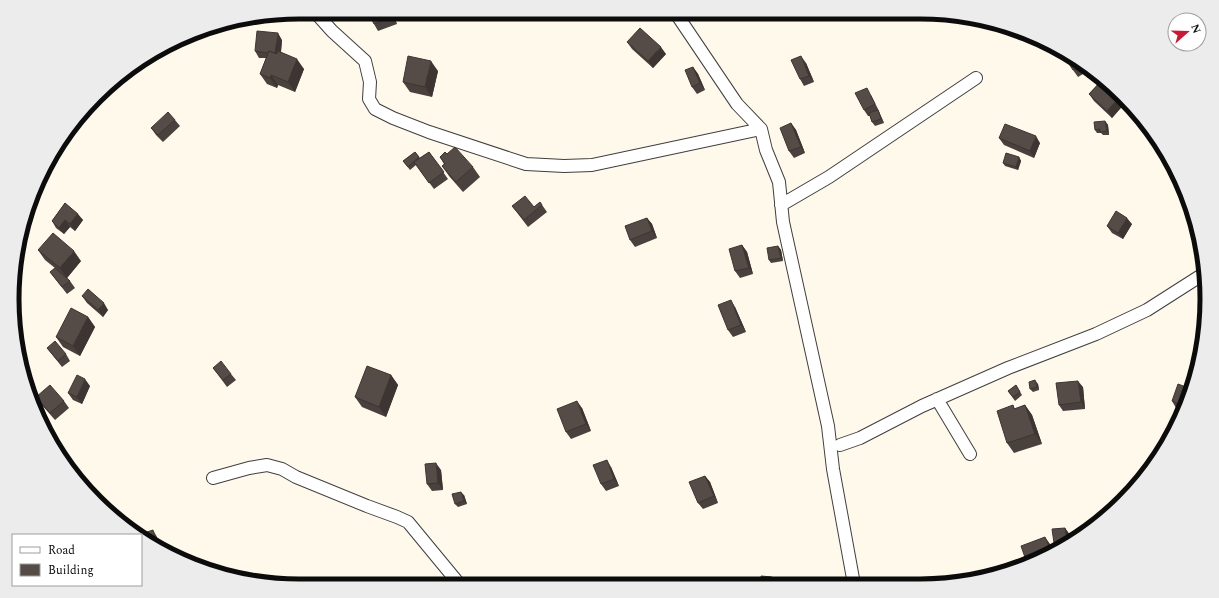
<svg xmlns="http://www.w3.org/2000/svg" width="1219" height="598" viewBox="0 0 1219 598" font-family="Spectral,serif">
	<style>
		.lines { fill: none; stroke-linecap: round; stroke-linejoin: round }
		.street-casing { stroke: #3f3f3f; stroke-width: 14 }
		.street { stroke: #fff; stroke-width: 12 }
		.wall { fill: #49413e }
		.shaded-wall { fill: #3c3532 }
		.building { fill: #554c48; stroke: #3c3532 }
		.rim { fill: none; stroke: #0c0c0c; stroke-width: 5 }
	</style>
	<rect width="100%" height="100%" fill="#fff9eb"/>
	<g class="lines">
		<defs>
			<path id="street" d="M 315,12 L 332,31 L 365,61 L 370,82 L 369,99 L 375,109 L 393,118 L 429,132 L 526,164 L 564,166 L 592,165 L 761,129
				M 675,12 L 737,104 L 761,129 L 766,150 L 779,182 L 783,222 L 828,426 L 833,469 L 854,584
				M 781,205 L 829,177 L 976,78
				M 937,399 L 970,454
				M 840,445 L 860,438 L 922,406 L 1008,368 L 1096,334 L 1147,310 L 1205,273
				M 213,478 L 249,468 L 267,465 L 282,469 L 296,477 L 367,506 L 397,517 L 408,522 L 460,585"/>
		</defs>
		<use href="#street" class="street-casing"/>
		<use href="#street" class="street"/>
	</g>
	<path class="wall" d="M 392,12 L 397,24 L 378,31 L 374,24 Z
		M 282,40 L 281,53 L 304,69 L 295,92 L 278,85 L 277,88 L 267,84 L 260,74 L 266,58 L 259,58 L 255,51 Z
		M 627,42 L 666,54 L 653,68 L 632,49 Z
		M 1071,56 L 1084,65 L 1088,71 L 1078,77 L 1073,70 Z
		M 806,63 L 814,82 L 804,86 L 800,79 Z
		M 693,67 L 698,74 L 705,90 L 697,94 L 692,87 Z
		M 438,71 L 432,97 L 410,92 L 403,82 Z
		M 1103,79 L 1126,102 L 1112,118 L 1094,101 L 1089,94 Z
		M 871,95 L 879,111 L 880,114 L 884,123 L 875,126 L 872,122 L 870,116 L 868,116 L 864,110 Z
		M 175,120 L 180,126 L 163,142 L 156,135 L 151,128 Z
		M 1105,121 L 1108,125 L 1109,135 L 1103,135 L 1101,133 L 1097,133 L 1095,130 Z
		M 791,123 L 796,130 L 805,153 L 794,158 L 789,151 Z
		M 999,138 L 1040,143 L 1034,158 L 1004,145 Z
		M 415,152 L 420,158 L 429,152 L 448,179 L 434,189 L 416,165 L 410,170 L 403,161 Z
		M 447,154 L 473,167 L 480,177 L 463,192 L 449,176 L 442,166 L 444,164 L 440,157 Z
		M 1019,157 L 1021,161 L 1018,170 L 1005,166 L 1003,163 Z
		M 540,202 L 547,212 L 528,227 L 512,206 L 534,207 Z
		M 65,203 L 83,220 L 75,231 L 70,227 L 64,234 L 56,228 L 52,221 Z
		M 647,218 L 652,224 L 657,238 L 635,247 L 630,240 Z
		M 1132,224 L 1123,239 L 1112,233 L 1107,226 Z
		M 742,245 L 747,252 L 753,274 L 740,278 L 735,271 Z
		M 778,246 L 781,250 L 783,261 L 771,263 L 769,260 Z
		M 38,250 L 81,261 L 67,278 L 70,281 L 75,288 L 67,294 L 50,272 L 55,268 L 45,260 Z
		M 82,296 L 108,310 L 103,317 L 87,303 Z
		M 735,307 L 746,332 L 733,337 L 728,330 Z
		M 88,317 L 95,327 L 80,356 L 63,347 L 56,337 Z
		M 47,348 L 66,354 L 70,361 L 62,367 Z
		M 213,368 L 231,374 L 236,380 L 227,387 Z
		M 391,375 L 398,385 L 386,417 L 362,407 L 355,397 Z
		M 1038,384 L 1039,390 L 1033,392 L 1030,389 Z
		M 1016,385 L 1022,395 L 1015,401 L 1008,391 Z
		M 90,386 L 82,404 L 73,400 L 68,393 Z
		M 1083,387 L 1085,409 L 1063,411 L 1059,405 Z
		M 1186,387 L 1190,393 L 1183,410 L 1176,408 L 1172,401 Z
		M 36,397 L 64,401 L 69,408 L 55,420 L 41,404 Z
		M 1013,405 L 1015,409 L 1025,405 L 1032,415 L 1042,444 L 1014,453 L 1007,443 Z
		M 582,408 L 591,431 L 571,439 L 566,432 Z
		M 611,467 L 619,486 L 606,491 L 601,484 Z
		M 441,470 L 443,490 L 432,491 L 427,484 Z
		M 705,476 L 710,482 L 718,503 L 703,509 L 698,503 Z
		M 464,495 L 467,504 L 458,507 L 455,504 Z
		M 1065,528 L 1070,535 L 1071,542 L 1058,548 L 1054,543 Z"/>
	<path class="shaded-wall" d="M 390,12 L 392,12 L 397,24 L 392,17 Z
		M 278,33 L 282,40 L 280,60 L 275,53 Z
		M 661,47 L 666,54 L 653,68 L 648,61 Z
		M 801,56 L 806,63 L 814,82 L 809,76 Z
		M 297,59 L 304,69 L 295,92 L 288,82 Z
		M 431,61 L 438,71 L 432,97 L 425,87 Z
		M 693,67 L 698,74 L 705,90 L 700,83 Z
		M 271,75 L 278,85 L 277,88 L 270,78 Z
		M 1121,96 L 1126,102 L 1112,118 L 1107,111 Z
		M 878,110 L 880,114 L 884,123 L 881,119 Z
		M 1105,121 L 1108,125 L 1109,135 L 1107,131 Z
		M 791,123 L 796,130 L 805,153 L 801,147 Z
		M 1036,136 L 1040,143 L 1034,158 L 1030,151 Z
		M 1019,157 L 1021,161 L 1018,170 L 1016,167 Z
		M 78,214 L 83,220 L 75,231 L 70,224 Z
		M 647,218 L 652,224 L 657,238 L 652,231 Z
		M 1127,218 L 1132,224 L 1123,239 L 1118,233 Z
		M 65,220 L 70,227 L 64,234 L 59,228 Z
		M 742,245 L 747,252 L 753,274 L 749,268 Z
		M 778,246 L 781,250 L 783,261 L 781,258 Z
		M 74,251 L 81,261 L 67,278 L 60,268 Z
		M 731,300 L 735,307 L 746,332 L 741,325 Z
		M 104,303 L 108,310 L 103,317 L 98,310 Z
		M 88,317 L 95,327 L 80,356 L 73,346 Z
		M 391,375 L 398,385 L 386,417 L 379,407 Z
		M 85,379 L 90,386 L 82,404 L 77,397 Z
		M 1035,380 L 1038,384 L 1039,390 L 1037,387 Z
		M 1078,381 L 1083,387 L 1085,409 L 1081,402 Z
		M 1186,387 L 1190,393 L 1183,410 L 1179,404 Z
		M 577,401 L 582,408 L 591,431 L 586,424 Z
		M 1025,405 L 1032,415 L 1042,444 L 1035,434 Z
		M 607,460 L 611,467 L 619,486 L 614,479 Z
		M 436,463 L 441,470 L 443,490 L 438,483 Z
		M 705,476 L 710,482 L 718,503 L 714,496 Z
		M 461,492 L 464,495 L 467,504 L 464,501 Z
		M 1065,528 L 1070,535 L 1071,542 L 1068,543 L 1067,542 Z
		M 153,530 L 157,537 L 161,548 L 157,546 Z
		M 1045,537 L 1050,544 L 1053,551 L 1051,552 Z
		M 772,577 L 777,583 L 777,584 L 772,584 Z"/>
	<path class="building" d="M 368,12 L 390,12 L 392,17 L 374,24 Z
		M 640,28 L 661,47 L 648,61 L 627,42 Z
		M 257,31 L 278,33 L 275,53 L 269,51 L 268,53 L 255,51 Z
		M 269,51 L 277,54 L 278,51 L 297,59 L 288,82 L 271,75 L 270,78 L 260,74 Z
		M 408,56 L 431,61 L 425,87 L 403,82 Z
		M 801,56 L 809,76 L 800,79 L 791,60 Z
		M 1071,56 L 1083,64 L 1073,70 L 1066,59 Z
		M 693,67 L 700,83 L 692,87 L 685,70 Z
		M 1103,79 L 1121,96 L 1107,111 L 1089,94 Z
		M 867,88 L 875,104 L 864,110 L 855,93 Z
		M 878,110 L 881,119 L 872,122 L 869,113 Z
		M 168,112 L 175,120 L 158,135 L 151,128 Z
		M 1105,121 L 1107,131 L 1100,132 L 1100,129 L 1095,130 L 1094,122 Z
		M 791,123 L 801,147 L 789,151 L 780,128 Z
		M 1005,124 L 1036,136 L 1030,151 L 999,138 Z
		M 455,147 L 473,167 L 456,182 L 442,166 L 445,164 L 440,157 L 445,152 L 447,154 Z
		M 415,152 L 419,157 L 408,167 L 403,161 Z
		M 429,152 L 444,172 L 429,183 L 414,162 Z
		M 1006,153 L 1019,157 L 1016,167 L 1003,163 Z
		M 525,196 L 534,207 L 540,202 L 542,205 L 524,220 L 512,206 Z
		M 65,203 L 78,214 L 70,224 L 65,220 L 59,228 L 52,221 Z
		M 1116,211 L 1127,218 L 1118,233 L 1107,226 Z
		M 647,218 L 652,231 L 630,240 L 625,226 Z
		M 53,233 L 74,251 L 60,268 L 38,250 Z
		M 742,245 L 749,268 L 735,271 L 729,249 Z
		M 778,246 L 781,258 L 769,260 L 767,248 Z
		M 55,268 L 70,281 L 62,287 L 50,272 Z
		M 88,289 L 104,303 L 98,310 L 82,296 Z
		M 731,300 L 741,325 L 728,330 L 718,305 Z
		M 71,308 L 88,317 L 73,346 L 56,337 Z
		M 55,341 L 66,354 L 58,361 L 47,348 Z
		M 221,361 L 231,374 L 223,380 L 213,368 Z
		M 367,366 L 391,375 L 379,407 L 355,397 Z
		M 77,375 L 85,379 L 77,397 L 68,393 Z
		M 1035,380 L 1037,387 L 1030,389 L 1029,382 Z
		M 1078,381 L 1081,402 L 1059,405 L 1056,383 Z
		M 1178,384 L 1186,387 L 1179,404 L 1172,401 Z
		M 50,385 L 64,401 L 50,413 L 36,397 Z
		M 1016,385 L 1020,392 L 1013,397 L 1008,391 Z
		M 577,401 L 586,424 L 566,432 L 557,409 Z
		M 1013,405 L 1014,409 L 1025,405 L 1035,434 L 1007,443 L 997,411 Z
		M 607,460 L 614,479 L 601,484 L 593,465 Z
		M 436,463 L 438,483 L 427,484 L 425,464 Z
		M 705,476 L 714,496 L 698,503 L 689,482 Z
		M 461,492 L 464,501 L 455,504 L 452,494 Z
		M 1065,528 L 1067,542 L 1054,543 L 1052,529 Z
		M 153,530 L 157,546 L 141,534 Z
		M 1045,537 L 1051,552 L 1027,563 L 1021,546 Z
		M 761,576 L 772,577 L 772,584 L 761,584 Z"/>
	<path d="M0 0H1219V598H0ZM299 19H920A280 280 0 0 1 1200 299V299A280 280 0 0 1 920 579H299A280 280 0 0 1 19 299V299A280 280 0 0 1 299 19Z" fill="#ececec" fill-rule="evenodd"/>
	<path class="rim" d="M299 19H920A280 280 0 0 1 1200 299V299A280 280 0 0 1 920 579H299A280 280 0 0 1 19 299V299A280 280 0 0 1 299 19Z"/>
	<rect x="12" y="534" width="130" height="52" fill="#ffffff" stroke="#9e9e9e"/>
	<rect x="20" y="547" width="20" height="6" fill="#ffffff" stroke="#9e9e9e"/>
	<text x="48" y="554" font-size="12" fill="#0c0c0c">Road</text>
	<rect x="20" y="564" width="20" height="12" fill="#554c48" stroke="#9e9e9e"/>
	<text x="48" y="574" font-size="12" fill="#0c0c0c">Building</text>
	<g transform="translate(1187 32) rotate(70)"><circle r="19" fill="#ffffff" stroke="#9e9e9e"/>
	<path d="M0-3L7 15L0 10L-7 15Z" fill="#c51b34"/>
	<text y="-6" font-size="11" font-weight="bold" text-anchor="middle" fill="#0c0c0c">N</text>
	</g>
</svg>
